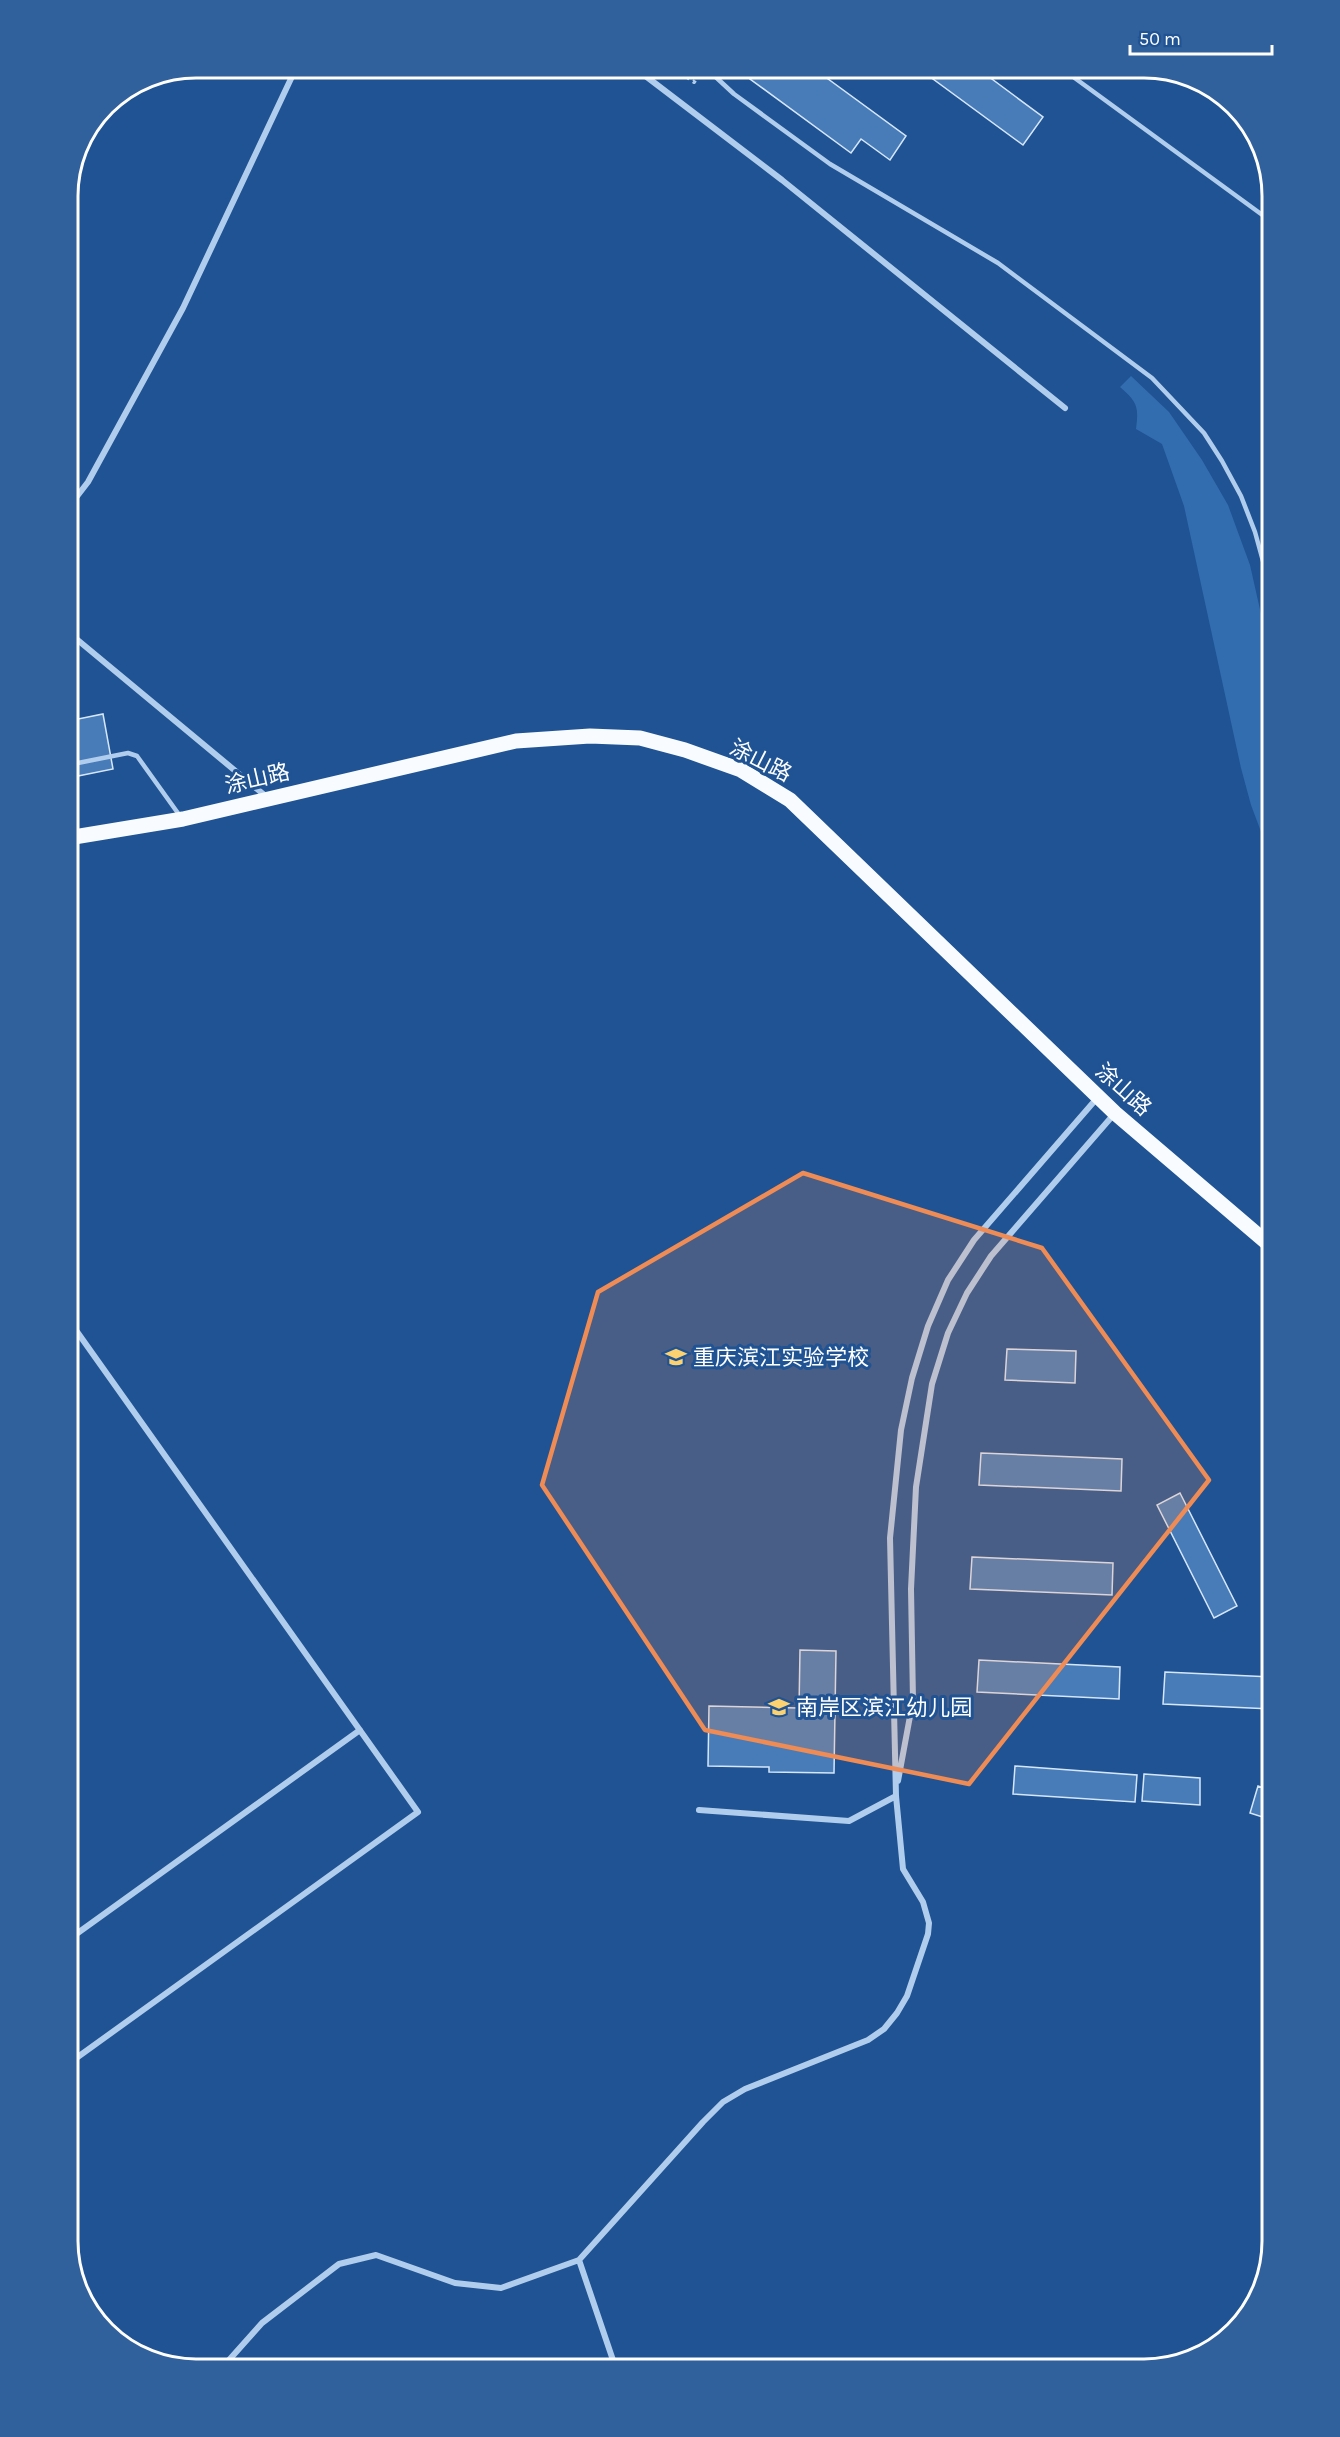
<svg xmlns="http://www.w3.org/2000/svg" width="1340" height="2437" viewBox="0 0 1340 2437" font-family="Karla,'Noto Sans SC',sans-serif">
	<style>
		.green { fill: #326db0 }
		.building { fill: #477cb9; stroke: #d7e7fa; stroke-width: 1.5 }
		.lines { fill: none; stroke-linecap: round; stroke-linejoin: round }
		.path { stroke: #b1cdee; stroke-width: 4; stroke-dasharray: 3 4.5; stroke-linecap: butt }
		.lane { stroke: #b1cdee; stroke-width: 4.5 }
		.street { stroke: #b1cdee; stroke-width: 6 }
		.primary { stroke: #f8fbff; stroke-width: 15 }
		.marked { fill: #ef8b55; fill-opacity: 0.2; stroke: #ef8b55; stroke-width: 4.5; stroke-linejoin: round }
		.labels { text-anchor: middle; stroke-width: 6; stroke-linejoin: round; paint-order: stroke }
		.street-label { font-size: 22px; fill: #fff; stroke: #1f5393 }
		.poi-label { font-size: 22px; fill: #fff; stroke: #1f5393; text-anchor: start }
		.rim { fill: none; stroke: #fff; stroke-width: 3 }
	</style>
	<rect width="100%" height="100%" fill="#1f5393"/>
	<path class="green" d="M 1131,376 L 1169,412 L 1202,460 L 1228,505 L 1250,565 L 1272,663 L 1272,861 L 1251,805 L 1241,768 L 1184,506 L 1162,444 L 1136,429 C 1139,406 1137,402 1120,387 Z"/>
	<path class="building" d="M 758,68 L 813,68 L 906,136 L 890,160 L 861,139 L 851,153 L 750,79 Z
		M 918,68 L 977,68 L 1043,117 L 1023,145 Z
		M 103,714 L 113,769 L 68,778 L 68,721 Z
		M 1007,1349 L 1076,1351 L 1075,1383 L 1005,1380 Z
		M 981,1453 L 1122,1459 L 1121,1491 L 979,1485 Z
		M 1180,1493 L 1237,1606 L 1214,1618 L 1157,1505 Z
		M 972,1557 L 1113,1563 L 1112,1595 L 970,1589 Z
		M 800,1650 L 836,1651 L 834,1773 L 769,1772 L 769,1767 L 708,1766 L 709,1706 L 799,1708 Z
		M 979,1660 L 1120,1667 L 1119,1699 L 977,1692 Z
		M 1165,1672 L 1272,1677 L 1272,1709 L 1163,1704 Z
		M 1015,1766 L 1137,1775 L 1135,1802 L 1013,1794 Z
		M 1144,1774 L 1200,1778 L 1200,1805 L 1142,1801 Z
		M 1258,1786 L 1272,1791 L 1272,1820 L 1250,1813 Z"/>
	<g class="lines">
		<path class="path" d="M 675,68 L 694,82 L 699,75"/>
		<path class="lane" d="M 706,68 L 734,94 L 830,164 L 998,263 L 1152,378 L 1204,433 L 1222,461 L 1241,496 L 1255,532 L 1272,594
			M 1061,68 L 1272,222
			M 68,765 L 128,753 L 137,756 L 180,816"/>
		<path class="street" d="M 635,68 L 782,180 L 1065,408
			M 68,508 L 88,482 L 183,308 L 296,68
			M 68,632 L 268,798
			M 898,1781 L 913,1700 L 911,1589 L 916,1487 L 932,1384 L 948,1333 L 967,1293 L 991,1256 L 1115,1113
			M 699,1810 L 849,1821 L 896,1796
			M 68,1940 L 360,1730
			M 68,2064 L 418,1812 L 68,1319
			M 579,2260 L 616,2369
			M 221,2369 L 262,2323 L 339,2264 L 376,2255 L 455,2283 L 501,2288 L 579,2260 L 703,2122 L 723,2102 L 745,2089 L 868,2040 L 884,2029 L 897,2013 L 907,1996 L 928,1934 L 929,1923 L 923,1902 L 903,1869 L 896,1796 L 890,1538 L 901,1430 L 912,1378 L 928,1326 L 948,1280 L 974,1240 L 1098,1097"/>
		<path class="primary" d="M 68,838 L 183,819 L 516,741 L 590,736 L 640,738 L 685,750 L 741,770 L 790,800 L 1115,1113 L 1272,1247"/>
	</g>
	<path class="marked" d="M 803,1173 L 1042,1248 L 1209,1480 L 969,1784 L 705,1730 L 542,1485 L 598,1292 Z"/>
	<defs>
		<symbol id="school-bare" viewBox="-9 -9 18 18"><path d="M0-5L7-2L0 1L-7-2ZM-4 1L0 2.5L4 1V4Q0 6-4 4Z" fill="#fcd271" stroke="#1f5393" stroke-width="2.5" paint-order="stroke"/></symbol>
	</defs>
	<g fill-rule="evenodd">
		<use href="#school-bare" x="661" y="1342" width="30" height="30"/>
		<use href="#school-bare" x="764" y="1692" width="30" height="30"/>
	</g>
	<g class="labels">
		<g class="street-label">
			<text transform="translate(761 760) rotate(27)" y="8">涂山路</text>
			<text transform="translate(257 778) rotate(-13)" y="8">涂山路</text>
			<text transform="translate(1124 1089) rotate(42)" y="8">涂山路</text>
		</g>
		<g class="poi-label">
			<text x="693" y="1365">重庆滨江实验学校</text>
			<text x="796" y="1715">南岸区滨江幼儿园</text>
		</g>
	</g>
	<path d="M0 0H1340V2437H0ZM196 78H1144A118 118 0 0 1 1262 196V2241A118 118 0 0 1 1144 2359H196A118 118 0 0 1 78 2241V196A118 118 0 0 1 196 78Z" fill="#31619c" fill-rule="evenodd"/>
	<path class="rim" d="M196 78H1144A118 118 0 0 1 1262 196V2241A118 118 0 0 1 1144 2359H196A118 118 0 0 1 78 2241V196A118 118 0 0 1 196 78Z"/>
	<path d="M1130 45v9h142v-9" fill="none" stroke="#ffffff" stroke-width="3"/>
	<text x="1139" y="45" font-size="18" fill="#ffffff" stroke="#1f5393" stroke-width="4.5" paint-order="stroke">50 m</text>
</svg>
